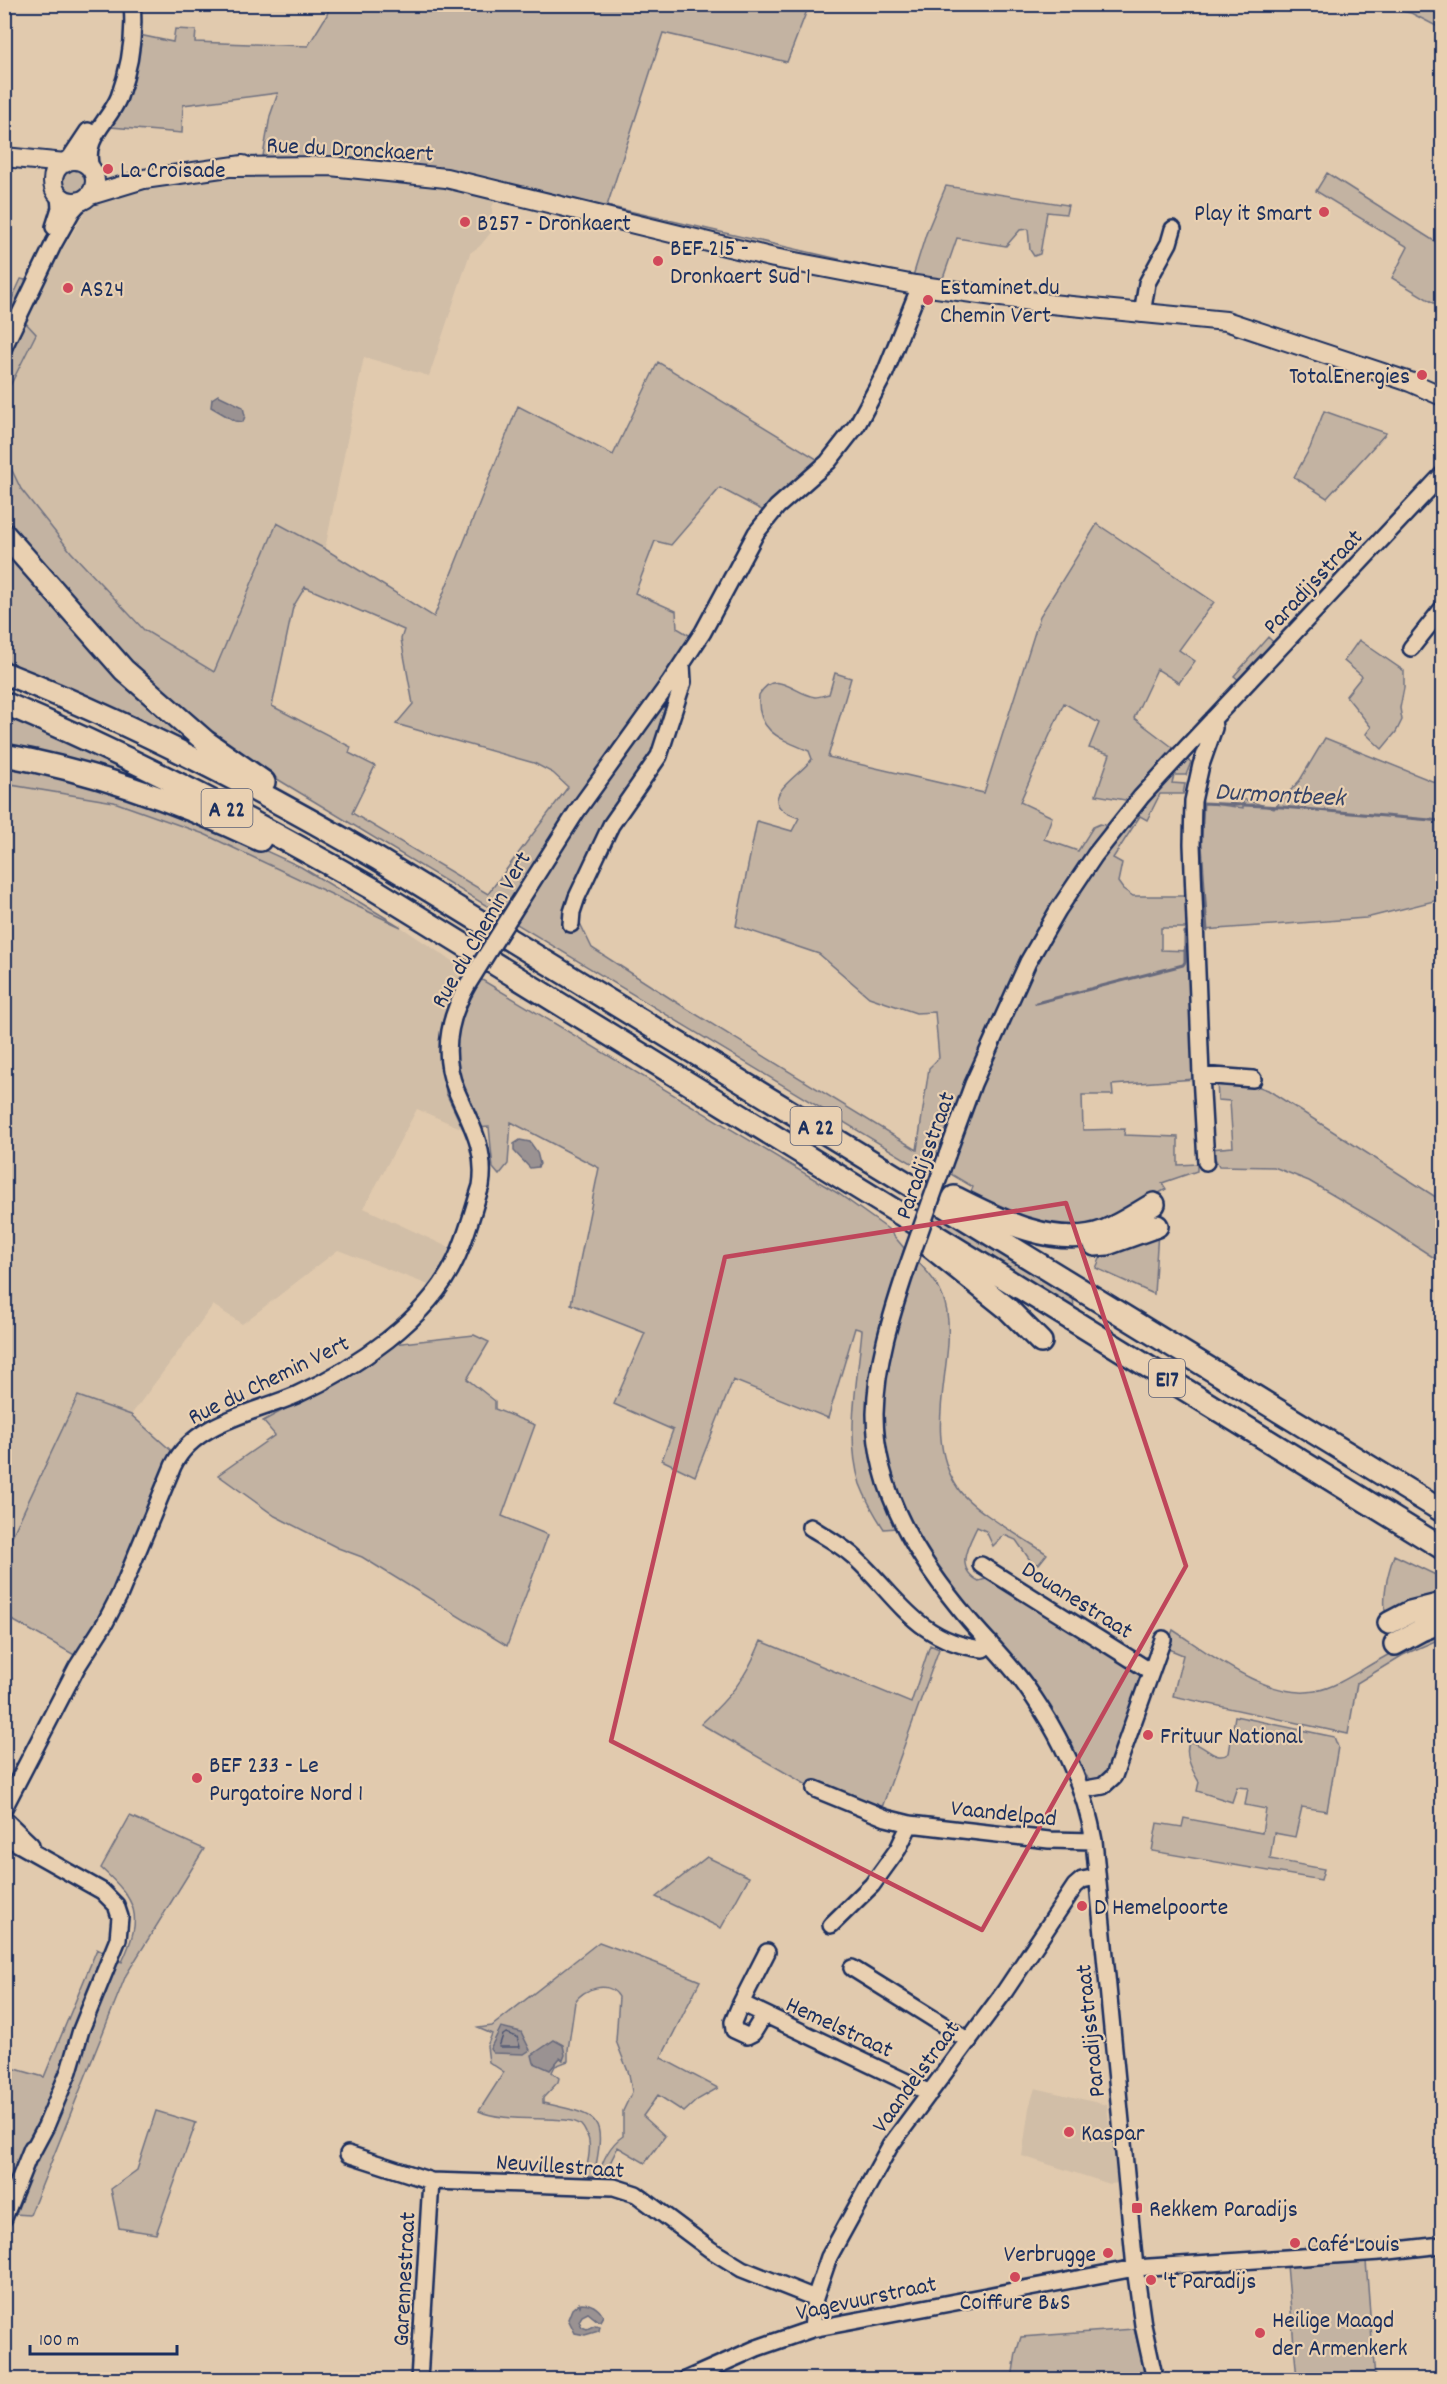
<svg xmlns="http://www.w3.org/2000/svg" width="1447" height="2384" viewBox="0 0 1447 2384" font-family="Dekko,sans-serif">
	<style>
		.built { fill: #d1bea7 }
		.green { fill: #c3b3a2; stroke: #6f7180; stroke-width: 1.5; fill-rule: evenodd }
		.water { fill: #9a9292; stroke: #676a7d; stroke-width: 1.5 }
		.lines { fill: none; stroke-linecap: round; stroke-linejoin: round }
		.shore { stroke: #4e5773; stroke-width: 1.5 }
		.stream { stroke: #676a7d; stroke-width: 3 }
		.minor-casing { stroke: #1b2f5e; stroke-width: 20 }
		.major-casing { stroke: #1b2f5e; stroke-width: 22 }
		.highway-casing { stroke: #1b2f5e; stroke-width: 26 }
		.minor { stroke: #e9d0b1; stroke-width: 15 }
		.major { stroke: #e9d0b1; stroke-width: 18 }
		.highway { stroke: #e9d0b1; stroke-width: 21 }
		.minor-bridge-casing { stroke: #1b2f5e; stroke-width: 20; stroke-linecap: butt }
		.minor-bridge { stroke: #e9d0b1; stroke-width: 15 }
		.marked { fill: none; stroke: #bf465b; stroke-width: 4.5; stroke-linejoin: round }
		.poi-dot { fill: #d1495b; stroke: #e9d0b1; stroke-width: 2 }
		.labels { text-anchor: middle; stroke-width: 4.5; stroke-linejoin: round; paint-order: stroke }
		.shield { fill: #e9d0b1; stroke: #595f77; stroke-width: 1.5 }
		.shield-label { font-size: 22px; font-weight: bold; fill: #1b2f5e }
		.street-label { font-size: 24px; fill: #1b2f5e; stroke: #e9d0b1 }
		.poi-label { font-size: 24px; fill: #1b2f5e; stroke: #e9d0b1; text-anchor: start }
		.water-label { font-size: 26px; font-style: italic; fill: #344368; stroke: #e9d0b1 }
	</style>
	<rect width="100%" height="100%" fill="#e1caae"/>
	<filter id="ink" filterUnits="userSpaceOnUse"><feTurbulence type="fractalNoise" baseFrequency=".0167" numOctaves="2"/><feDisplacementMap in="SourceGraphic" scale="12" xChannelSelector="R" yChannelSelector="G"/><feConvolveMatrix kernelMatrix="1 2 1 2 8 2 1 2 1" color-interpolation-filters="sRGB"/></filter>
	<g filter="url(#ink)">
		<path class="built" d="M 263,171 L 417,180 L 497,197 L 492,207 L 492,231 L 480,246 L 470,253 L 429,376 L 364,357 L 325,549 L 277,523 L 214,672 L 144,630 L 71,552 L 21,489 L 7,460 L 5,448 L 4,396 L 36,334 L 23,320 L 42,284 L 88,207 L 128,190 Z
			M 5,784 L 114,802 L 204,834 L 401,927 L 467,971 L 453,1000 L 446,1093 L 463,1129 L 417,1109 L 364,1208 L 454,1250 L 434,1287 L 338,1250 L 242,1324 L 213,1305 L 131,1415 L 78,1396 L 5,1551 Z
			M 1035,2088 L 1107,2105 L 1109,2125 L 1112,2126 L 1118,2183 L 1110,2184 L 1022,2156 L 1029,2108 Z"/>
		<path class="green" d="M 330,4 L 809,5 L 787,62 L 663,33 L 607,206 L 913,276 L 926,234 L 946,186 L 1068,205 L 1066,214 L 1047,212 L 1040,254 L 1034,256 L 1030,250 L 1028,229 L 1020,230 L 1006,246 L 957,238 L 941,284 L 908,291 L 852,282 L 417,180 L 263,171 L 263,156 L 270,116 L 278,93 L 183,105 L 182,133 L 111,127 C 129,99 134,67 139,35 L 173,42 L 175,29 L 196,30 L 195,42 L 308,46 L 327,15 Z
			M 1401,5 L 1442,5 L 1442,29 L 1411,13 L 1400,11 Z
			M62 182a13 13 0 1 1 26 0a13 13 0 1 1-26 0Z
			M 1327,173 L 1442,246 L 1442,308 L 1392,278 L 1408,247 L 1316,191 Z
			M 21,279 L 42,284 L 23,320 L 36,334 L 5,396 L 5,314 Z
			M 897,329 L 906,331 C 887,381 866,429 828,467 C 811,485 790,499 773,516 L 720,488 L 671,545 L 655,541 L 635,593 L 676,611 L 677,628 L 701,642 L 676,691 L 657,752 L 610,818 L 589,859 L 595,865 L 579,904 L 578,919 L 592,948 L 676,1002 L 917,1150 L 929,1068 L 939,1058 L 935,1012 L 916,1013 L 869,997 L 819,954 L 736,926 L 757,821 L 792,831 L 799,818 C 749,802 798,778 812,759 L 809,751 C 781,739 756,732 759,695 C 775,667 794,694 815,697 C 819,697 824,695 829,694 L 835,673 L 851,678 L 828,757 L 984,793 L 1040,616 L 1097,524 L 1214,602 L 1179,650 L 1195,661 L 1179,683 L 1157,669 L 1134,718 L 1175,749 L 1131,801 L 1096,795 L 1110,754 L 1089,748 L 1099,723 L 1064,703 L 1020,802 L 1052,817 L 1044,839 L 1078,851 L 1093,827 L 1100,824 L 1105,825 L 1104,832 L 1069,883 L 1021,959 L 993,1020 L 938,1158 L 935,1158 L 928,1173 L 264,771 L 214,737 L 200,749 L 5,662 L 4,448 L 7,460 L 21,489 L 71,552 L 144,630 L 214,672 L 277,523 L 325,549 L 434,617 L 518,406 L 613,455 L 658,362 L 820,461 L 848,428 L 880,371 ZM 305,587 L 404,630 L 401,639 L 413,704 L 396,724 L 534,763 L 553,773 L 568,787 L 488,894 L 352,813 L 375,766 L 349,753 L 351,747 L 272,706 L 293,607 Z
			M 1324,411 L 1386,433 L 1327,498 L 1294,477 L 1310,448 Z
			M 1268,637 L 1273,642 L 1240,681 L 1234,676 Z
			M 1359,640 L 1404,671 L 1404,688 L 1400,708 L 1402,720 L 1396,732 L 1382,749 L 1366,734 L 1371,727 L 1346,696 L 1362,676 L 1344,661 Z
			M 5,717 L 79,745 L 207,806 L 207,824 L 301,867 L 401,927 L 204,834 L 114,802 L 5,784 Z
			M 1325,738 L 1442,785 L 1442,899 L 1366,918 L 1204,930 L 1199,802 L 1243,808 L 1243,799 L 1274,809 L 1300,780 Z
			M 1186,759 L 1191,762 L 1186,775 L 1174,775 L 1172,783 L 1185,784 L 1183,794 L 1160,794 L 1147,820 L 1140,816 L 1113,858 L 1122,863 L 1118,882 L 1123,889 L 1133,896 L 1187,896 L 1189,928 L 1161,928 L 1161,950 L 1189,951 L 1195,1079 L 1112,1085 L 1113,1095 L 1082,1095 L 1083,1130 L 1125,1129 L 1124,1135 L 1178,1137 L 1178,1165 L 1197,1164 L 1197,1171 L 1162,1183 L 1166,1189 L 1107,1224 L 1055,1230 L 1003,1211 L 970,1194 L 973,1187 L 949,1173 C 978,1092 1007,1010 1050,935 C 1086,871 1136,812 1186,759 Z
			M 467,971 L 839,1194 L 888,1229 L 904,1248 C 882,1324 852,1407 878,1486 C 882,1500 890,1514 896,1528 L 884,1529 C 875,1515 866,1500 860,1484 C 845,1436 858,1378 862,1330 L 855,1328 L 828,1418 L 733,1380 L 695,1476 L 662,1460 L 673,1430 L 614,1404 L 645,1333 L 571,1304 L 599,1168 L 511,1122 L 508,1164 L 499,1175 L 493,1168 L 489,1127 L 463,1129 L 446,1093 L 442,1057 L 453,1000 Z
			M 1217,1080 L 1254,1085 L 1268,1090 L 1442,1201 L 1442,1263 L 1379,1222 L 1309,1181 L 1274,1167 L 1219,1166 L 1210,1149 L 1233,1147 L 1230,1101 L 1218,1100 Z
			M 937,1209 L 1073,1293 L 1074,1311 L 932,1222 Z
			M 1158,1231 L 1154,1294 L 1096,1268 L 1104,1250 Z
			M 918,1262 C 928,1272 937,1282 942,1295 C 949,1310 949,1328 948,1344 C 944,1395 928,1445 959,1490 C 973,1510 1025,1539 1047,1554 L 1039,1564 L 1032,1563 L 1016,1540 L 1004,1535 L 993,1546 L 986,1531 L 977,1527 C 968,1546 954,1568 979,1581 L 986,1579 L 988,1576 L 1143,1673 L 1108,1771 L 1099,1780 L 1092,1781 C 1078,1771 1075,1752 1066,1738 C 1052,1717 1035,1697 1020,1676 C 940,1568 858,1496 890,1348 C 896,1319 909,1290 918,1262 Z
			M 474,1335 L 489,1342 L 467,1379 L 495,1401 L 495,1409 L 535,1425 L 502,1516 L 548,1535 L 507,1646 L 362,1557 L 338,1548 L 275,1516 L 218,1475 L 275,1435 L 263,1421 L 357,1370 L 393,1344 Z
			M 78,1396 L 131,1415 L 175,1454 L 107,1608 L 78,1657 L 5,1616 L 5,1551 Z
			M 1394,1555 L 1442,1578 L 1442,1590 L 1436,1598 L 1386,1618 C 1382,1596 1387,1576 1394,1555 Z
			M 1442,1628 L 1442,1638 L 1403,1655 L 1357,1683 L 1348,1734 L 1173,1696 L 1183,1655 L 1166,1648 L 1173,1630 C 1210,1654 1268,1700 1315,1691 C 1335,1688 1359,1671 1377,1661 C 1396,1651 1422,1633 1442,1628 Z
			M 761,1641 L 911,1703 L 930,1645 L 939,1649 L 880,1813 L 815,1785 L 805,1784 L 701,1724 C 731,1696 746,1678 761,1641 Z
			M 1235,1716 L 1334,1737 L 1338,1747 L 1327,1811 L 1302,1807 L 1295,1837 L 1274,1833 L 1270,1859 L 1324,1869 L 1321,1880 L 1152,1851 L 1157,1823 L 1182,1827 L 1184,1818 L 1262,1833 L 1266,1809 L 1245,1805 L 1248,1788 L 1237,1787 L 1232,1802 L 1197,1791 L 1199,1782 C 1192,1770 1184,1755 1189,1742 C 1203,1742 1215,1764 1229,1753 Z
			M 130,1816 L 204,1849 L 126,1975 L 30,2215 L 14,2214 L 5,2237 L 5,2091 L 12,2068 L 44,2077 L 97,1949 L 122,1962 C 144,1915 137,1901 101,1868 Z
			M 707,1857 L 749,1877 L 721,1928 L 656,1897 Z
			M 599,1942 L 656,1963 L 700,1981 L 661,2058 L 718,2088 L 697,2100 L 684,2112 L 658,2095 L 643,2116 L 665,2136 L 645,2163 L 618,2147 L 609,2165 L 617,2171 L 615,2175 L 604,2179 L 601,2177 C 599,2163 611,2144 623,2136 L 623,2111 L 632,2092 L 629,2074 L 616,2041 L 619,1997 C 610,1980 583,1988 575,2002 L 568,2050 L 568,2061 L 555,2066 L 552,2072 L 559,2078 L 558,2082 L 543,2098 L 543,2103 C 602,2116 606,2116 594,2176 L 585,2175 C 587,2165 591,2152 589,2142 C 589,2138 584,2128 581,2125 C 569,2114 504,2124 479,2111 L 504,2072 L 489,2062 L 487,2046 L 492,2034 L 478,2028 L 492,2026 Z
			M 156,2111 L 196,2123 L 156,2234 L 119,2228 L 111,2189 L 137,2170 Z
			M 1366,2261 L 1375,2379 L 1297,2379 L 1287,2265 Z
			M 1134,2329 L 1147,2379 L 1012,2379 L 1016,2353 L 1021,2337 Z"/>
		<path class="water" d="M 218,395 L 243,407 L 245,416 L 243,422 L 235,421 L 211,407 L 212,399 Z
			M 520,1140 L 530,1142 L 537,1152 L 540,1164 L 538,1167 L 530,1168 L 514,1151 L 514,1144 Z
			M 501,2027 L 521,2032 L 530,2050 L 524,2054 L 493,2053 L 490,2049 Z
			M 554,2040 L 563,2045 L 565,2055 L 563,2060 L 560,2058 L 550,2070 L 534,2063 L 532,2055 Z
			M 579,2303 L 580,2306 L 581,2303 C 591,2303 598,2307 603,2316 L 600,2321 L 598,2321 L 588,2313 L 582,2316 L 579,2321 L 582,2327 L 587,2329 L 595,2325 L 600,2326 L 599,2331 L 585,2335 L 575,2333 L 568,2319 L 572,2309 Z"/>
		<g class="lines">
			<path class="shore" d="M 506,2033 L 517,2037 L 520,2047 L 499,2047 L 503,2035 Z"/>
			<path class="stream" d="M 1207,931 L 1201,842 L 1203,803 L 1282,807 L 1442,821
				M 1036,1003 L 1183,965 L 1185,962 L 1185,932"/>
			<defs>
				<path id="minor" d="M 68,161 L 88,131
					M 91,168 C 82,138 109,122 119,97 C 130,67 135,36 132,4
					M 54,227 L 60,208 L 59,196
					M 1142,314 L 1147,283 L 1169,243 L 1173,229
					M 4,347 L 54,243 L 72,211 L 81,201
					M 1411,648 L 1442,609
					M 518,904 L 577,811 L 670,682 L 703,632 L 756,533 L 777,507 L 828,462 L 857,425 L 885,373 L 920,286
					M 571,924 L 572,912 L 577,897 L 611,825 L 659,756 L 683,682 L 682,665
					M 1201,1075 L 1253,1079
					M 947,1155 L 973,1084 L 1028,962 L 1058,910 L 1095,855 L 1141,797 L 1187,747 L 1442,475
					M 1206,1162 L 1201,1075 L 1192,844 L 1193,801 L 1201,765 L 1214,728 L 1213,719
					M 907,1268 C 891,1316 876,1364 875,1414 C 875,1493 919,1561 969,1620 C 987,1641 1008,1662 1025,1685 C 1059,1732 1084,1783 1094,1841 L 1135,2268 L 1143,2325 L 1155,2380
					M 810,1527 C 824,1536 839,1544 852,1555 C 896,1594 916,1642 983,1649 L 990,1643
					M 981,1565 L 1150,1671
					M 815,1789 L 886,1818 L 910,1824 L 1049,1840 L 1094,1841
					M 1081,1790 L 1103,1786 L 1114,1776 L 1163,1639
					M 4,1808 L 77,1667 L 105,1623 L 120,1594 L 173,1466 C 194,1422 254,1413 296,1395 C 354,1369 429,1319 456,1259 C 467,1236 473,1210 481,1186 C 487,1149 470,1123 456,1090 C 441,1053 449,1017 468,984
					M 4,1819 L 31,1845
					M 4,1836 L 102,1891 L 116,1905 L 120,1917 L 118,1939 L 81,2030 L 69,2071 L 46,2126 L 30,2156
					M 831,1925 L 872,1885 L 898,1849 L 910,1824
					M 767,1952 L 741,2003 L 930,2093
					M 852,1968 L 969,2041
					M 741,2003 L 733,2022 L 734,2030 L 747,2036 L 753,2033 L 764,2015
					M 348,2154 L 431,2181 L 614,2187 L 636,2194 L 711,2250 L 742,2269 L 815,2298
					M 4,2218 L 32,2148
					M 812,2329 L 815,2298 L 829,2257 L 890,2146 L 1005,1991 L 1075,1886 L 1082,1880 L 1097,1877
					M 419,2380 L 431,2181
					M 685,2380 L 757,2348 L 812,2329 L 1135,2268 L 1380,2252 L 1442,2245"/>
				<path id="major" d="M 4,157 L 65,163
					M53 181a21 21 0 1 1 42 0a21 21 0 1 1-42 0Z
					M 233,167 L 330,166 L 446,178 L 774,258 L 915,285 L 1051,304 L 1226,321 L 1410,382 L 1442,396
					M 91,195 L 144,179 L 243,165"/>
				<path id="highway" d="M 4,534 L 124,670 L 205,741 L 264,782
					M 4,673 C 134,724 258,789 378,859 L 1442,1511
					M 4,703 C 132,757 255,821 375,890 L 1442,1548
					M 4,755 C 93,771 179,802 260,840
					M 954,1197 C 997,1219 1056,1250 1105,1231 C 1122,1224 1138,1213 1154,1204
					M 921,1239 L 1007,1308 L 1041,1342
					M 1095,1245 L 1107,1244 L 1157,1226
					M 1389,1623 L 1410,1612 L 1442,1604
					M 1395,1644 L 1421,1630 L 1442,1622"/>
			</defs>
			<use href="#minor" class="minor-casing"/>
			<use href="#major" class="major-casing"/>
			<use href="#highway" class="highway-casing"/>
			<use href="#minor" class="minor"/>
			<use href="#major" class="major"/>
			<use href="#highway" class="highway"/>
			<defs>
				<path id="minor-bridge" d="M 468,984 L 518,904
					M 907,1268 L 947,1155"/>
			</defs>
			<use href="#minor-bridge" class="minor-bridge-casing"/>
			<use href="#minor-bridge" class="minor-bridge"/>
		</g>
	</g>
	<path class="marked" d="M 1066,1203 L 1186,1566 L 982,1930 L 611,1741 L 725,1257 Z"/>
	<g class="poi-dot">
		<circle cx="108" cy="169" r="6"/>
		<circle cx="1324" cy="212" r="6"/>
		<circle cx="465" cy="222" r="6"/>
		<circle cx="658" cy="261" r="6"/>
		<circle cx="68" cy="288" r="6"/>
		<circle cx="928" cy="300" r="6"/>
		<circle cx="1422" cy="375" r="6"/>
		<circle cx="1148" cy="1735" r="6"/>
		<circle cx="197" cy="1778" r="6"/>
		<circle cx="1082" cy="1906" r="6"/>
		<circle cx="1069" cy="2132" r="6"/>
		<rect x="1131" y="2202" width="12" height="12" rx="3"/>
		<circle cx="1295" cy="2243" r="6"/>
		<circle cx="1108" cy="2253" r="6"/>
		<circle cx="1015" cy="2277" r="6"/>
		<circle cx="1151" cy="2280" r="6"/>
		<circle cx="1260" cy="2333" r="6"/>
	</g>
	<g class="labels">
		<g class="shield">
			<rect x="201.5" y="789" width="51" height="38" rx="4.5"/>
			<rect x="790.5" y="1107" width="51" height="38" rx="4.5"/>
			<rect x="1149" y="1359" width="36" height="38" rx="4.5"/>
		</g>
		<g class="shield-label">
			<text x="227" y="816">A 22</text>
			<text x="816" y="1134">A 22</text>
			<text x="1167" y="1386">E17</text>
		</g>
		<g class="street-label">
			<text transform="translate(350 148) rotate(3)" y="8">Rue du Dronckaert</text>
			<text transform="translate(1312 581) rotate(-47)" y="8">Paradijsstraat</text>
			<text transform="translate(480 929) rotate(-60)" y="8">Rue du Chemin Vert</text>
			<text transform="translate(924 1155) rotate(-70)" y="8">Paradijsstraat</text>
			<text transform="translate(268 1379) rotate(-26)" y="8">Rue du Chemin Vert</text>
			<text transform="translate(1078 1599) rotate(32)" y="8">Douanestraat</text>
			<text transform="translate(1004 1812) rotate(6)" y="8">Vaandelpad</text>
			<text transform="translate(840 2026) rotate(25)" y="8">Hemelstraat</text>
			<text transform="translate(1089 2031) rotate(-96)" y="8">Paradijsstraat</text>
			<text transform="translate(915 2076) rotate(-54)" y="8">Vaandelstraat</text>
			<text transform="translate(560 2165) rotate(4)" y="8">Neuvillestraat</text>
			<text transform="translate(403 2279) rotate(-87)" y="8">Garennestraat</text>
			<text transform="translate(866 2297) rotate(-12)" y="8">Vagevuurstraat</text>
		</g>
		<g class="poi-label">
			<text x="120" y="177">La Croisade</text>
			<text x="1312" y="220" text-anchor="end">Play it Smart</text>
			<text x="477" y="230">B257 - Dronkaert</text>
			<text x="670" y="255">BEF 215 -<tspan x="670" dy="28">Dronkaert Sud 1</tspan></text>
			<text x="940" y="294">Estaminet du<tspan x="940" dy="28">Chemin Vert</tspan></text>
			<text x="80" y="296">AS24</text>
			<text x="1410" y="383" text-anchor="end">TotalEnergies</text>
			<text x="1160" y="1743">Frituur National</text>
			<text x="209" y="1772">BEF 233 - Le<tspan x="209" dy="28">Purgatoire Nord 1</tspan></text>
			<text x="1094" y="1914">D Hemelpoorte</text>
			<text x="1081" y="2140">Kaspar</text>
			<text x="1149" y="2216">Rekkem Paradijs</text>
			<text x="1307" y="2251">Café Louis</text>
			<text x="1096" y="2261" text-anchor="end">Verbrugge</text>
			<text x="1163" y="2288">'t Paradijs</text>
			<text x="1015" y="2309" text-anchor="middle">Coiffure B&amp;S</text>
			<text x="1272" y="2327">Heilige Maagd<tspan x="1272" dy="28">der Armenkerk</tspan></text>
		</g>
		<g class="water-label">
			<text transform="translate(1280 793) rotate(3)" y="9">Durmontbeek</text>
		</g>
	</g>
	<rect width="1447" height="2384" fill="none" stroke="#e9d0b1" stroke-width="24"/>
	<rect x="12" y="12" width="1423" height="2360" fill="none" stroke="#1b2f5e" stroke-width="2" filter="url(#ink)"/>
	<path d="M30 2345v9h147v-9" fill="none" stroke="#1b2f5e" stroke-width="3"/>
	<text x="39" y="2345" font-size="18" fill="#1b2f5e" stroke="#e9d0b1" stroke-width="4.5" paint-order="stroke">100 m</text>
</svg>
